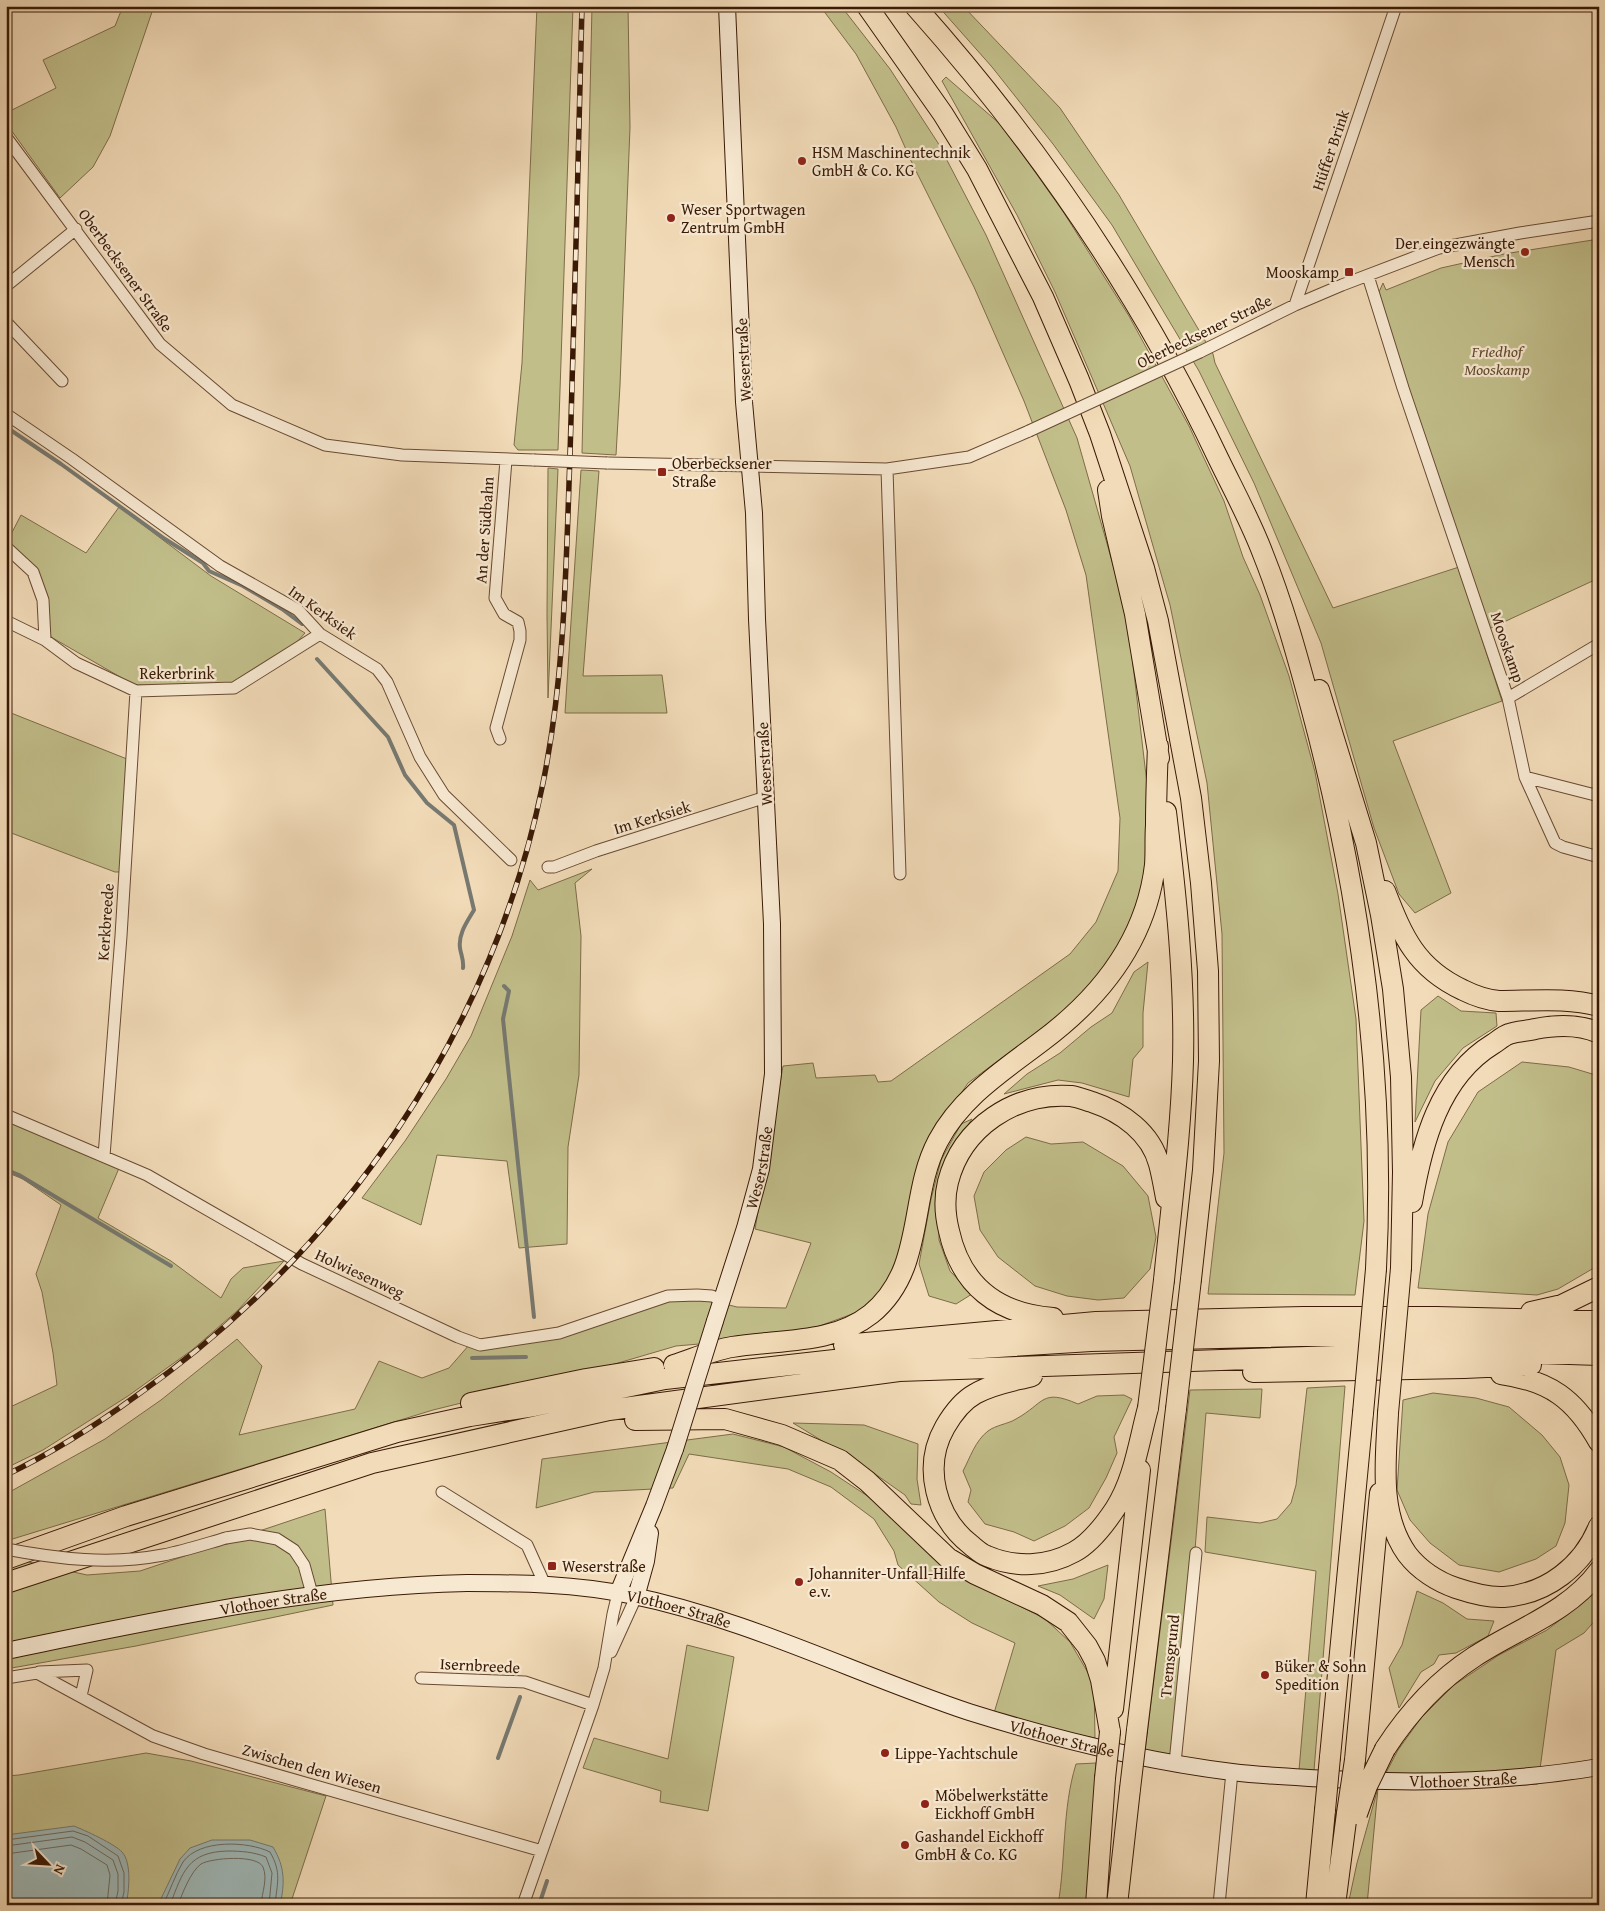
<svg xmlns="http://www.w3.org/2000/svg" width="1605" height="1911" viewBox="0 0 1605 1911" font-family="'Gentium Book Plus',serif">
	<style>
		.green { fill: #c1be8a; stroke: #7e6c48 }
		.water { fill: #9fb9b9; stroke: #777971 }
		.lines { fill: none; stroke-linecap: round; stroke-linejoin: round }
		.shore { stroke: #6c6a5f; stroke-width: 1 }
		.stream { stroke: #777971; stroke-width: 4 }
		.street-casing { stroke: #684a32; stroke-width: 13 }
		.secondary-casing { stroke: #3a1a05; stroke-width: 18 }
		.highway-casing { stroke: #3a1a05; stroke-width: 22 }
		.street { stroke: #f7e8d1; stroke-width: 11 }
		.secondary { stroke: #f7e8d1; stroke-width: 16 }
		.highway { stroke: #f2dbb8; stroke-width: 20 }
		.rail-casing { stroke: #3a1a05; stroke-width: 5.5 }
		.rail { stroke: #f7e8d1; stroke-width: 4; stroke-dasharray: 11; stroke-linecap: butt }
		.street-bridge-casing { stroke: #684a32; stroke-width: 13; stroke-linecap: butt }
		.secondary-bridge-casing { stroke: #3a1a05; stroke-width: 18; stroke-linecap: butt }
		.highway-bridge-casing { stroke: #3a1a05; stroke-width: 22; stroke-linecap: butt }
		.street-bridge { stroke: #f7e8d1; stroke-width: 11 }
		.secondary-bridge { stroke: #f7e8d1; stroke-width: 16 }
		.highway-bridge { stroke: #f2dbb8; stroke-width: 20 }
		.poi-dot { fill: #8f2418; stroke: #f7e8d1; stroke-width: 2 }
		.labels { text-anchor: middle; stroke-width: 4.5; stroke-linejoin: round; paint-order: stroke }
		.street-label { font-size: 16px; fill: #3a1a05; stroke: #f7e8d1 }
		.poi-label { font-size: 16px; fill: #3a1a05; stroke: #f7e8d1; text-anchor: start }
		.park-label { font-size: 16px; font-style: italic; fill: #624b2d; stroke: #f7e8d1 }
	</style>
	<rect width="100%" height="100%" fill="#f2dbb8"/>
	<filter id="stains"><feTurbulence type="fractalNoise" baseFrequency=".004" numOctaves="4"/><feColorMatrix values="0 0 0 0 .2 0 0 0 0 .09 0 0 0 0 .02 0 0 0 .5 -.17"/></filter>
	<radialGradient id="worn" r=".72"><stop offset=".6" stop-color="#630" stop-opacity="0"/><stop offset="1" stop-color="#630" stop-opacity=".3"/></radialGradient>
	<path class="green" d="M 123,6 L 154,6 L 110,136 L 93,167 L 60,198 L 6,123 L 6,113 L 56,88 L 43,60 L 115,26 Z
		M 537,6 L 573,6 L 558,450 L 518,450 L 514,445 L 522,363 Z
		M 592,6 L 628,6 L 630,127 L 620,385 L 616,455 L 582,453 Z
		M 820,6 L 841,6 L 890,69 L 938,143 L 986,235 L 1077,438 L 1127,614 L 1152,826 L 1144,893 L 1124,940 L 1088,994 L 968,1083 L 934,1134 L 905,1244 L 891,1280 L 866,1309 L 792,1336 L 676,1346 L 591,1371 L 433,1410 L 6,1541 L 6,1494 L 105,1439 L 161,1400 L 237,1339 L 262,1366 L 239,1435 L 355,1409 L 379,1361 L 422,1378 L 449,1368 L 469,1345 L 526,1341 L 664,1302 L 705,1299 L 737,1307 L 786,1308 L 811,1243 L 755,1229 L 783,1066 L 813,1063 L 816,1078 L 875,1075 L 878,1082 L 891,1081 L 1070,954 L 1096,922 L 1118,871 L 1120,818 L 1086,575 L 1066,510 L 1024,401 L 974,287 L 912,163 L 896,127 L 856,54 Z
		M 938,6 L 963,6 L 1060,108 L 1119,195 L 1213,354 L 1215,363 L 1333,608 L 1459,567 L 1379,292 L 1383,283 L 1386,290 L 1441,268 L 1504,254 L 1599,239 L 1599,578 L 1480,633 L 1502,701 L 1393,741 L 1451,893 L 1415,913 L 1399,894 L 1374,828 L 1321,643 L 1254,483 L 1199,371 L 1112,225 L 1053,144 L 992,67 Z
		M 946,77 L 1000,124 L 1028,162 L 1064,213 L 1129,316 L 1189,426 L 1224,501 L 1243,557 L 1260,595 L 1289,676 L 1315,772 L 1338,894 L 1356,1019 L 1364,1221 L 1355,1295 L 1208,1294 L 1224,1153 L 1222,934 L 1207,783 L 1170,605 L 1130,466 L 1106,410 L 1055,292 L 1017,215 L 942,81 Z
		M 548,468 L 558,469 L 548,698 L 547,614 Z
		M 581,470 L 599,471 L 583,676 L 662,675 L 667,713 L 565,713 Z
		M 119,507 L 211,576 L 305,633 L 278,663 L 233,686 L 134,685 L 51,637 L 39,575 L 7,542 L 21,515 L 86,553 Z
		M 6,711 L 127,759 L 120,872 L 115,872 L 6,831 Z
		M 592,869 L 575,883 L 581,936 L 579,1075 L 568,1147 L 567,1244 L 519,1248 L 507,1161 L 437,1155 L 421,1225 L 362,1198 L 405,1141 L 446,1079 L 471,1036 L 512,936 L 530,880 L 538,890 Z
		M 1148,962 L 1143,1013 L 1143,1047 L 1133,1059 L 1129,1097 L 1082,1083 L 1058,1080 L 1004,1094 L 1027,1074 L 1060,1053 L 1091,1027 L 1112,1013 L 1134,972 Z
		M 1438,996 L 1461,1011 L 1496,1013 L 1497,1026 L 1463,1048 L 1435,1081 L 1415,1122 L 1421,1010 Z
		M 1522,1062 L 1569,1067 L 1599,1076 L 1599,1265 L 1558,1289 L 1537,1295 L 1418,1288 L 1428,1214 L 1448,1142 L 1478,1092 Z
		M 6,1112 L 122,1161 L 98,1218 L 171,1261 L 221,1298 L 231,1279 L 243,1268 L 284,1261 L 237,1311 L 192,1350 L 128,1396 L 43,1450 L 6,1468 L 6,1409 L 57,1385 L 53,1353 L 42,1292 L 36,1274 L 61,1205 L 23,1179 L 6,1172 Z
		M 972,1119 L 948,1156 L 939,1189 L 939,1240 L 950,1271 L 972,1294 L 956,1304 L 929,1296 L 919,1264 L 931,1199 L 941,1160 L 961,1124 Z
		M 1026,1137 L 1051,1144 L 1083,1142 L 1123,1166 L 1148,1196 L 1156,1237 L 1150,1269 L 1124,1298 L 1098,1300 L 1067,1296 L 1035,1286 L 998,1257 L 980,1230 L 974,1196 L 984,1172 L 1006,1150 Z
		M 1345,1386 L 1313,1783 L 1298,1782 L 1316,1571 L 1205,1552 L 1207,1517 L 1260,1523 L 1277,1519 L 1291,1503 L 1296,1485 L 1307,1388 Z
		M 1262,1389 L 1260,1418 L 1206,1413 L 1195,1550 L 1171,1766 L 1144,1759 L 1190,1390 Z
		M 1433,1393 L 1476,1398 L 1509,1407 L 1542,1435 L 1560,1457 L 1569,1485 L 1565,1523 L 1556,1546 L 1536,1559 L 1499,1572 L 1459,1565 L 1430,1543 L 1410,1520 L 1397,1490 L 1403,1400 Z
		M 1124,1395 L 1132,1399 L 1114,1437 L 1117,1453 L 1106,1478 L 1089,1508 L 1065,1526 L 1034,1541 L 1014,1532 L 985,1524 L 968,1502 L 971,1490 L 963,1471 C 970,1458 975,1441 988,1431 C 996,1425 1008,1424 1016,1419 C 1045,1403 1041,1388 1078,1404 L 1097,1396 Z
		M 793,1423 L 864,1425 L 918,1444 L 917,1479 L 921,1505 L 911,1504 L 905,1495 L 868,1469 Z
		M 733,1434 L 784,1447 L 831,1472 L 869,1497 L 935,1559 L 962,1578 L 1044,1618 L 1070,1642 L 1094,1683 L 1095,1738 L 1069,1733 L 994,1713 L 1015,1643 L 972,1623 L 939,1602 L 898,1565 L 894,1551 L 874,1519 L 831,1487 L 788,1469 L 689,1454 L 673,1488 L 594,1492 L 536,1508 L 542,1459 Z
		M 325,1509 L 333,1605 L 136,1646 L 6,1669 L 6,1557 L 87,1575 L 140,1571 Z
		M 1108,1565 L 1104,1599 L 1094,1619 L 1060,1595 L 1038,1586 L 1073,1579 Z
		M 1599,1587 L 1599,1616 L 1584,1633 L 1556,1650 L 1538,1784 L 1477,1788 L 1378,1788 L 1367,1905 L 1348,1905 L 1357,1863 L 1378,1788 L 1398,1750 L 1421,1718 L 1454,1685 L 1499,1655 L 1547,1630 L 1586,1600 Z
		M 1417,1591 L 1443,1603 L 1467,1619 L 1494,1621 L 1488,1636 L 1456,1653 L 1439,1655 L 1434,1664 L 1421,1672 L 1399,1708 L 1389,1668 L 1402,1645 Z
		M 687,1645 L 734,1657 L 708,1811 L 660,1802 L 661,1791 L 583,1768 L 594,1738 L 668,1759 Z
		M 146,1753 L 191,1761 L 326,1796 L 290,1905 L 6,1905 L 6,1776 L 19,1775 Z
		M 1096,1763 L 1088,1905 L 1058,1905 C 1066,1859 1062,1809 1076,1764 Z"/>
	<path class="water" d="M 74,1826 C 84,1830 115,1844 122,1852 C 132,1863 129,1891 126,1905 L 6,1905 L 6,1835 Z
		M 212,1840 L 250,1840 L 273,1847 C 285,1867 285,1883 280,1905 L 158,1905 L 180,1859 L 190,1848 Z"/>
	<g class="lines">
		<path class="shore" d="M 6,1840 L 73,1831 L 88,1836 L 118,1856 L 124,1873 L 124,1892 L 121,1905
			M 6,1846 L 72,1837 L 85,1842 L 113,1860 L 118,1874 L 118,1891 L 115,1905
			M 6,1854 L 71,1845 L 81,1849 L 107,1865 L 110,1875 L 107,1905
			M 163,1905 C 170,1891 175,1875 183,1862 C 199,1839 248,1841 270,1852 C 282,1873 277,1883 275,1905
			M 170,1905 C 183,1871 188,1852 228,1851 C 241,1851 254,1852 266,1857 L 272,1873 L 269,1905
			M 178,1905 C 182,1894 191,1871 201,1864 C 211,1858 257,1854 263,1867 C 268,1879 262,1892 261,1905"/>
		<path class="stream" d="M 6,427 L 61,464 L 165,539 L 203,563 L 209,571 L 243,586 L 282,609 L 302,624
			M 317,659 L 388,737 L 405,775 L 427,803 L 454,825 L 474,910 C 467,922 458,934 460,948 C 461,955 464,960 463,968
			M 504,986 L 509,991 L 503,1019 L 534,1317
			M 7,1170 L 19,1175 L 171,1266
			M 472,1358 L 526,1357
			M 498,1758 L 520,1697
			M 539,1905 L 547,1881"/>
		<defs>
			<path id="street" d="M 6,137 L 160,344 L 232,405 L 325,445 L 402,455 L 534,460
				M 1368,276 L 1403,388 L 1508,698 L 1525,777 L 1555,843 L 1563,847 L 1599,857
				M 6,286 L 76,229
				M 1295,305 L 1396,6
				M 6,322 L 62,381
				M 1200,352 L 1295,305 L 1342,285 L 1439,248 L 1520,233 L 1599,221
				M 6,414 L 72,459 L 220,566 L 298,610 L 320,634 L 377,669 L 387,682 L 420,757 L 444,795 L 511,860
				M 607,463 L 887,469 L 969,457 L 1029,431
				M 887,469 L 900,874
				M 6,547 L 33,572 L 43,600 L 45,640
				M 6,621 L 45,640 L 76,663 L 136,691 L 234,688 L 320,634
				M 1508,698 L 1599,644
				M 500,739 L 496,728 L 520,640 L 520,631 L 518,622 L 504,614 L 495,598 L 506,460
				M 1525,777 L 1599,796
				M 548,867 L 554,867 L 596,851 L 766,797
				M 6,1115 L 147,1175 L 302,1264 L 458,1337 L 480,1345 L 559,1333 L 668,1296 L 697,1295 L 712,1296 L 722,1300
				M 104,1156 L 121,936 L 136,691
				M 442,1492 L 527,1545 L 545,1585
				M 226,1538 L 250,1534 L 277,1539 L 294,1550 L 304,1565 L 312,1594
				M 611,1652 L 636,1597
				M 39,1672 L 87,1670 L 81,1696
				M 6,1678 L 37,1673 L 153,1736 L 204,1754 L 542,1851
				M 421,1678 L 525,1682 L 593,1705
				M 1175,1763 L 1196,1553
				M 523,1905 L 593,1705 L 604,1668 L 613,1614 L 618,1593
				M 1219,1905 L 1232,1772"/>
			<g id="secondary">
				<path id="s1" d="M 715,1321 L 745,1228 L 761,1169 L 773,1074 L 772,924 L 757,619 L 754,513 L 744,402 L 727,6"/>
				<path d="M 618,1593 L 654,1506 L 675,1449"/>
				<path d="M 636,1597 L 646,1561 L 650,1533"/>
				<path id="s2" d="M 6,1651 C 158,1620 311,1586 467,1583 C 521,1583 576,1584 629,1595 C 748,1619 855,1674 969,1712 C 1055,1739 1143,1761 1232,1772 C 1264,1776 1297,1777 1330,1779 C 1420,1784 1510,1782 1599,1767"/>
			</g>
			<path id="highway" d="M 867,6 L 943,114 L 977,169 L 1043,297 L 1079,380 L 1100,434 L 1144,568 L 1158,621 L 1191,798 L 1201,883 L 1208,971 L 1209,1061 L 1203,1170 L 1191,1279
				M 915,6 C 1038,144 1140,293 1219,460 C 1234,491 1251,522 1263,554 C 1283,604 1297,655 1311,707 C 1360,889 1386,1080 1376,1269
				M 1108,490 L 1112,516 L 1135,614 L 1159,758
				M 1319,690 L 1366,843 L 1381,915 L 1393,989 L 1401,1077 L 1403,1172 L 1401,1268
				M 1385,891 C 1403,937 1416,968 1463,990 C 1473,995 1487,1000 1499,1001 C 1532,1001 1567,997 1599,1006
				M 1412,1202 C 1422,1143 1439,1077 1493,1044 C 1498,1041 1503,1036 1509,1034 C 1517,1031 1527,1031 1535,1029 C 1556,1025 1579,1024 1599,1033
				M 1164,1280 C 1171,1208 1181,1134 1183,1061 C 1185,978 1176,895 1166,812
				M 1531,1312 L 1562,1305 L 1599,1287
				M 1053,1318 C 998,1314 961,1286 949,1231 C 945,1215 944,1198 948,1182 C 962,1127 1015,1092 1071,1096 C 1078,1097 1085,1100 1092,1102 C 1122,1112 1151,1133 1159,1164 C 1162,1175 1164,1187 1166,1198
				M 844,1345 L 1096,1322 L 1304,1317 L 1436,1317 L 1599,1321
				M 674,1365 C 693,1359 713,1350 732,1347 C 779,1339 832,1345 871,1314 C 926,1269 908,1197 938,1141 C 961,1097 1004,1070 1042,1041 C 1101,997 1146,941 1155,865 C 1156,852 1155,838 1156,825 C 1156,799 1157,772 1158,746
				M 1253,1372 L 1464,1368 L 1531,1365
				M 1501,1374 C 1550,1381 1575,1399 1599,1442
				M 1032,1376 C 1013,1381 992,1384 975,1394 C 962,1401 952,1415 945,1427 C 922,1467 936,1518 971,1545 C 976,1549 981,1554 987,1556 C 1015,1568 1047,1567 1074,1552 C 1091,1543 1105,1524 1115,1509 C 1134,1480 1139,1441 1148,1408
				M 471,1403 L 586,1379 L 654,1368
				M 1388,1413 C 1386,1460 1378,1513 1407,1554 C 1419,1570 1438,1582 1456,1588 C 1471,1593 1488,1598 1504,1597 C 1547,1594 1583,1566 1599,1526
				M 635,1420 L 725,1419 L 782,1435 L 840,1460 L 867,1481 L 948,1558 L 975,1574 L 1042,1605 L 1068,1622 L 1087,1646 L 1095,1661 L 1101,1680 L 1110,1732
				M 6,1559 L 126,1516 L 397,1432 L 470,1416 L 534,1406 L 665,1379 L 888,1354 L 1091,1341 L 1301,1336 L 1517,1336 L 1599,1338
				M 6,1583 L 372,1463 L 609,1410 L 899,1371 L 1484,1351 L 1599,1355
				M 1113,1709 L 1140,1470
				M 1137,1730 L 1176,1409
				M 1385,1749 C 1409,1712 1437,1681 1474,1657 C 1516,1629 1568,1613 1599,1571
				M 1330,1757 L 1363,1413
				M 1355,1760 L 1380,1493
				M 1096,1905 L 1105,1778
				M 1117,1905 L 1130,1789
				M 1316,1905 L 1325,1810
				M 1335,1905 L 1347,1813"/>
		</defs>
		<use href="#street" class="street-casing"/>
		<use href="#secondary" class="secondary-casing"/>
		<use href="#highway" class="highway-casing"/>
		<use href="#street" class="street"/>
		<use href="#secondary" class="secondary"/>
		<use href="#highway" class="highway"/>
		<defs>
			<path id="rail" d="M 6,1475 C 52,1453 95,1426 136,1396 C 342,1252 493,1031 543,783 C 565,675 566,565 570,455 C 575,305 578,156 582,6"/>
		</defs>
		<use href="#rail" class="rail-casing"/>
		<use href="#rail" class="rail"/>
		<defs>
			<path id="street-bridge" d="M 1029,431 L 1200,352
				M 534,460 L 607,463
				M 6,1549 C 58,1559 111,1565 163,1555 C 184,1551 205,1544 226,1538"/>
			<path id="secondary-bridge" d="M 675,1449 L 715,1321"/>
			<path id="highway-bridge" d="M 1148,1408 L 1164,1280
				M 1176,1409 L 1191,1279
				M 1363,1413 L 1376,1269
				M 1388,1413 L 1401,1268
				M 1105,1778 L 1110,1732
				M 1130,1789 L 1137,1730
				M 1325,1810 L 1330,1757
				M 1347,1813 L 1355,1760
				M 1357,1814 L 1367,1786 L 1385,1749"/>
		</defs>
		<use href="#street-bridge" class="street-bridge-casing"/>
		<use href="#secondary-bridge" class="secondary-bridge-casing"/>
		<use href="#highway-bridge" class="highway-bridge-casing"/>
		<use href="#street-bridge" class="street-bridge"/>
		<use href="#secondary-bridge" class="secondary-bridge"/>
		<use href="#highway-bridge" class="highway-bridge"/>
	</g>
	<g class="poi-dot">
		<circle cx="802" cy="161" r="5"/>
		<circle cx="671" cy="218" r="5"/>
		<circle cx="1525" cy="252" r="5"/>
		<rect x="1344" y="267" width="10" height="10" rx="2.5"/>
		<rect x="657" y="467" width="10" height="10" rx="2.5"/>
		<rect x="547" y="1561" width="10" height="10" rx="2.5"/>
		<circle cx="799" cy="1582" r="5"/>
		<circle cx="1265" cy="1675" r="5"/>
		<circle cx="885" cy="1753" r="5"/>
		<circle cx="925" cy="1804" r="5"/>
		<circle cx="905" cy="1845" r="5"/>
	</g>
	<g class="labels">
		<g class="street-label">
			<text transform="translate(1330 150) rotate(-71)" y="6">Hüffer Brink</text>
			<text transform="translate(126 270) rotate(54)" y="6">Oberbecksener Straße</text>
			<text transform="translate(1204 331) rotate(-26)" y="6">Oberbecksener Straße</text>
			<text transform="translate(743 360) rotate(-93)" y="6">Weserstraße</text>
			<text transform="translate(484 530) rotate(-86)" y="6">An der Südbahn</text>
			<text transform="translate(323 612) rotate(36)" y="6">Im Kerksiek</text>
			<text transform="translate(1508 647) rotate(71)" y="6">Mooskamp</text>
			<text x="177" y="679">Rekerbrink</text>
			<text transform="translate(764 764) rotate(-93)" y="6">Weserstraße</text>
			<text transform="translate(652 817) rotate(-17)" y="6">Im Kerksiek</text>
			<text transform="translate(105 922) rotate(-86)" y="6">Kerkbreede</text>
			<text dy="6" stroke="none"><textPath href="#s1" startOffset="160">Weserstraße</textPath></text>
			<text transform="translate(360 1273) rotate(25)" y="6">Holwiesenweg</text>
			<text dy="6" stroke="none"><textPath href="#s2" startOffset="272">Vlothoer Straße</textPath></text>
			<text dy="6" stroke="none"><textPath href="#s2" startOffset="681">Vlothoer Straße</textPath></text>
			<text transform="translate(1169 1656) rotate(-84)" y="6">Tremsgrund</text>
			<text transform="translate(480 1665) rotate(3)" y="6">Isernbreede</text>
			<text dy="6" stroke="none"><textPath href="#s2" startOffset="1086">Vlothoer Straße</textPath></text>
			<text transform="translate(312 1768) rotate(16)" y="6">Zwischen den Wiesen</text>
			<text dy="6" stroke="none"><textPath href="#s2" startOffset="1491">Vlothoer Straße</textPath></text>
		</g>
		<g class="poi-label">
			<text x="812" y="158">HSM Maschinentechnik<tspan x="812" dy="18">GmbH &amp; Co. KG</tspan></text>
			<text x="681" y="215">Weser Sportwagen<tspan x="681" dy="18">Zentrum GmbH</tspan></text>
			<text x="1515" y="249" text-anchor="end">Der eingezwängte<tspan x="1515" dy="18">Mensch</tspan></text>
			<text x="1339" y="278" text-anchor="end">Mooskamp</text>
			<text x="672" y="469">Oberbecksener<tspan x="672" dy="18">Straße</tspan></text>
			<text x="562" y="1572">Weserstraße</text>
			<text x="809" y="1579">Johanniter-Unfall-Hilfe<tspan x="809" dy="18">e.v.</tspan></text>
			<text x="1275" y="1672">Büker &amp; Sohn<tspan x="1275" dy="18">Spedition</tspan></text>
			<text x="895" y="1759">Lippe-Yachtschule</text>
			<text x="935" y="1801">Möbelwerkstätte<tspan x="935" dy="18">Eickhoff GmbH</tspan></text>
			<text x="915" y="1842">Gashandel Eickhoff<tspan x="915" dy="18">GmbH &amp; Co. KG</tspan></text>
		</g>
		<g class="park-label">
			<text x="1497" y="357">Friedhof<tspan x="1497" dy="18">Mooskamp</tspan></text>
		</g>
	</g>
	<rect width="1605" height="1911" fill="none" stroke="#f2dbb8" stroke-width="25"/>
	<rect x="8" y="8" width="1590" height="1896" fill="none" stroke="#3a1a05" stroke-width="2.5"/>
	<rect x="12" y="12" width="1580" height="1886" fill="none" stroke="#3a1a05"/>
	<g transform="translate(48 1864) rotate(115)" stroke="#f7e8d1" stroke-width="4" paint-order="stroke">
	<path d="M0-4L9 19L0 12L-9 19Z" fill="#3a1a05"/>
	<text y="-8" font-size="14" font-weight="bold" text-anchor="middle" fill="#3a1a05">N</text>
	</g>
	<rect width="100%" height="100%" filter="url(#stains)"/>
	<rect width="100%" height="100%" fill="url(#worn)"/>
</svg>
